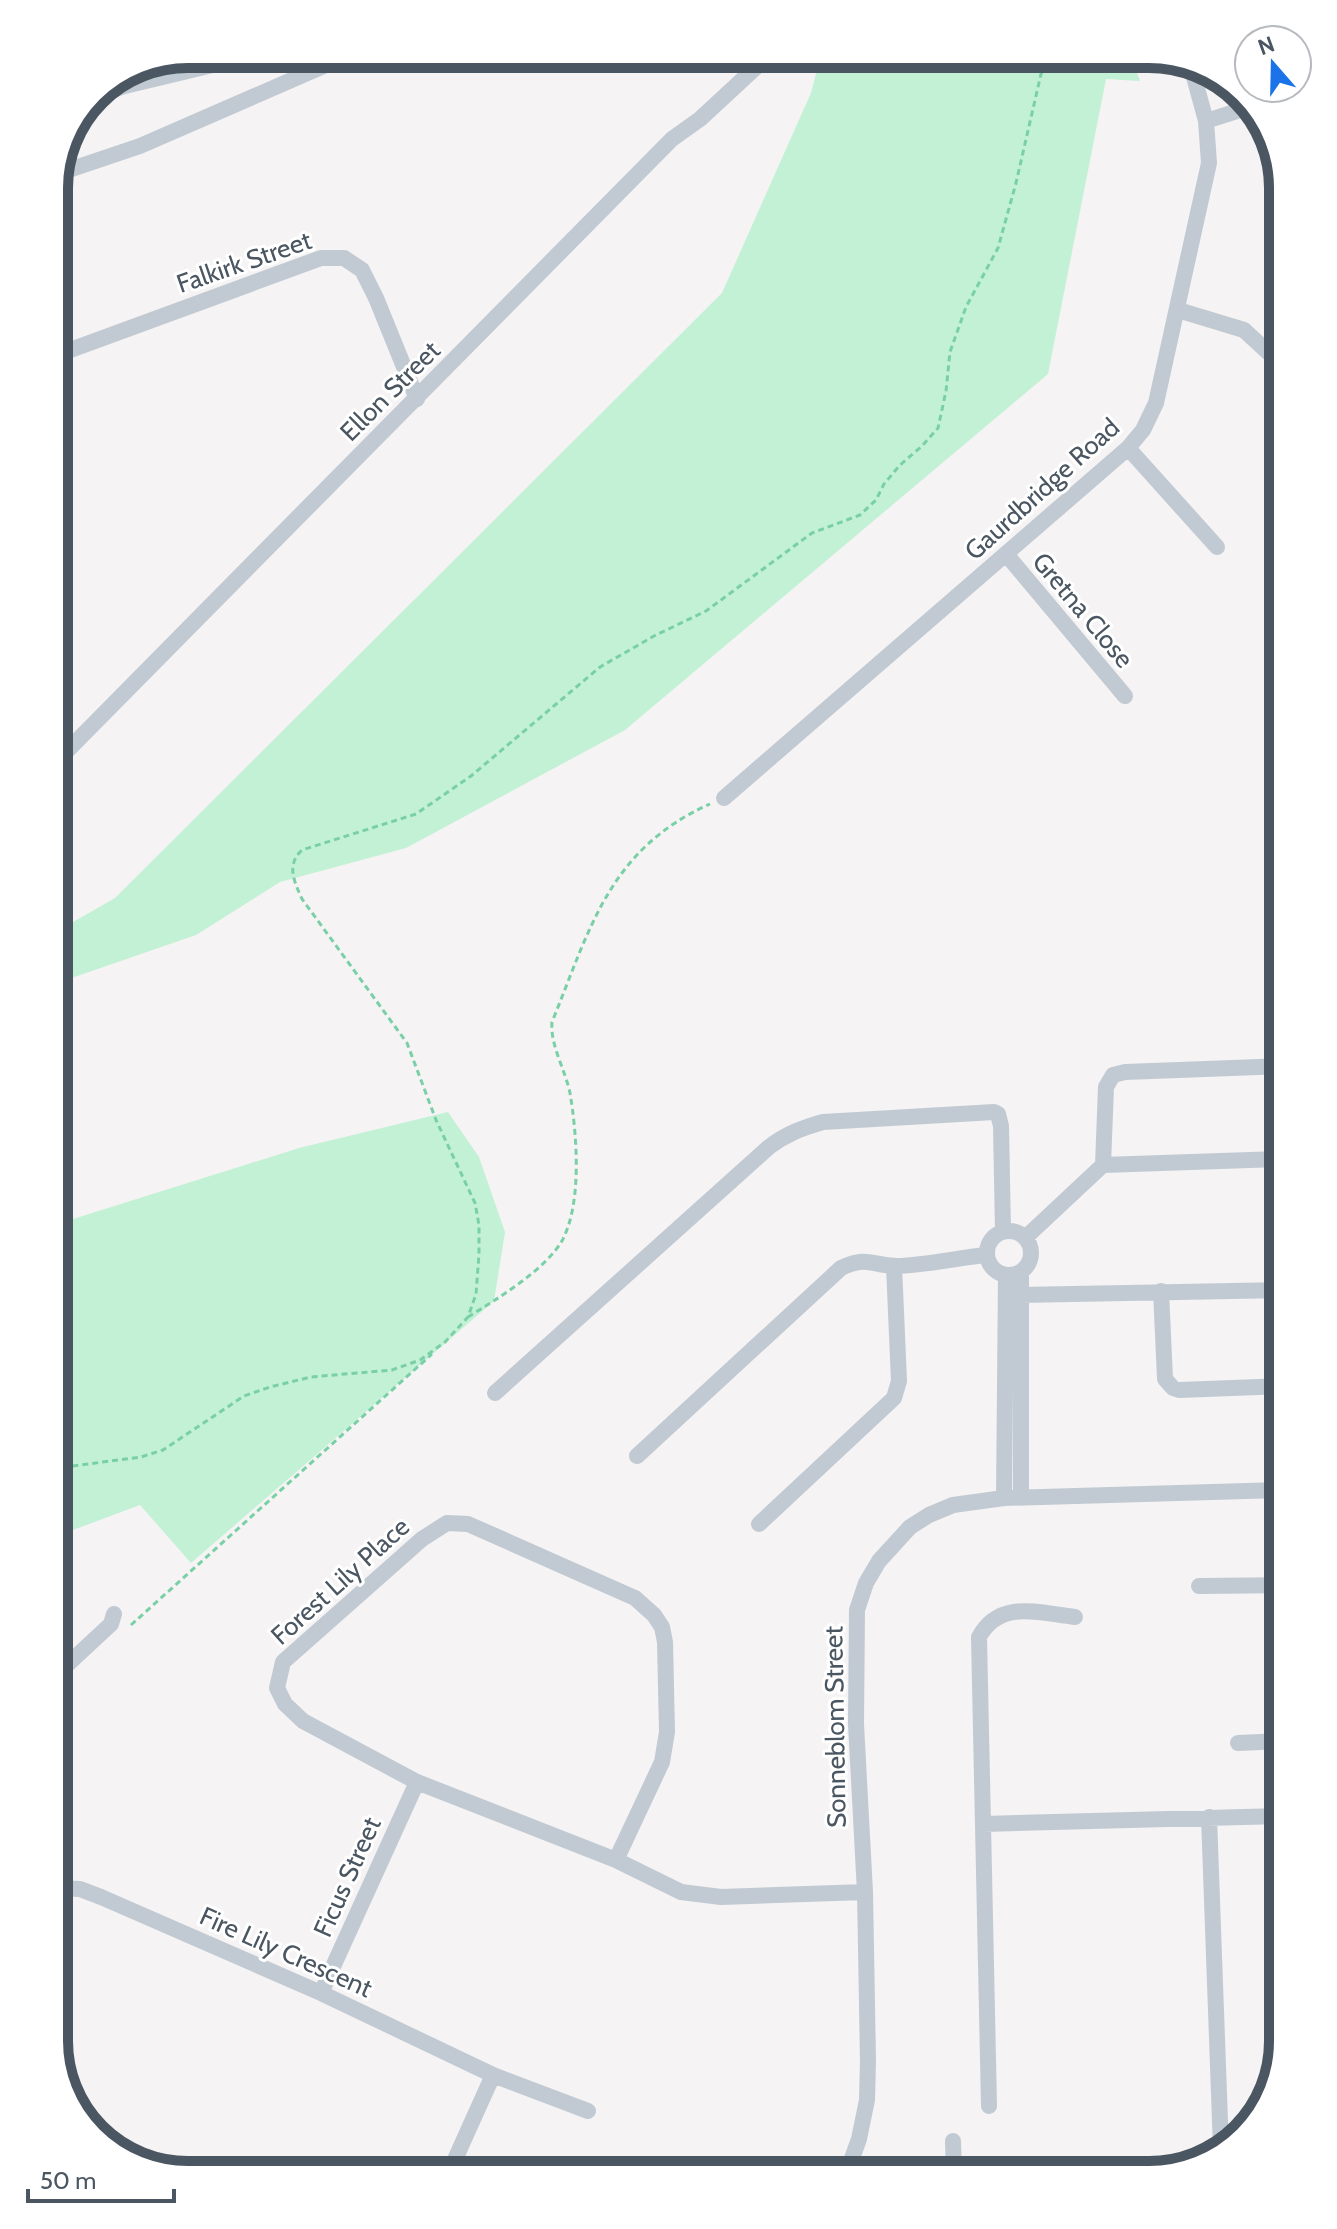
<svg xmlns="http://www.w3.org/2000/svg" width="1337" height="2229" viewBox="0 0 1337 2229" font-family="Cabin,sans-serif">
	<style>
		.green { fill: #c3f1d5 }
		.lines { fill: none; stroke-linecap: round; stroke-linejoin: round }
		.path { stroke: #7ad0a6; stroke-width: 3; stroke-dasharray: 6 4; stroke-linecap: butt }
		.minor { stroke: #c1cad2; stroke-width: 16 }
		.labels { text-anchor: middle; stroke-width: 6; stroke-linejoin: round; paint-order: stroke }
		.street-label { font-size: 26px; fill: #4a5661; stroke: #fff }
		.rim { fill: none; stroke: #4a5661; stroke-width: 10 }
	</style>
	<rect width="100%" height="100%" fill="#f5f3f3"/>
	<path class="green" d="M 1131,55 L 1140,81 L 1106,79 L 1048,374 L 625,730 L 406,848 L 280,882 L 196,935 L 60,982 L 54,965 L 54,933 L 115,898 L 722,293 L 811,93 L 820,58 Z
		M 448,1112 L 479,1157 L 505,1232 L 494,1301 L 191,1563 L 140,1505 L 54,1537 L 54,1225 L 299,1148 Z"/>
	<g class="lines">
		<path class="path" d="M 468,1317 C 497,1299 547,1269 563,1239 C 582,1201 577,1135 570,1093 C 565,1069 550,1045 552,1022 C 590,929 609,849 710,804
			M 54,1473 L 65,1467 L 141,1457 L 163,1450 L 244,1396 L 270,1387 L 311,1377 L 392,1370 L 420,1360 L 445,1342 L 468,1317 L 476,1294 L 479,1254 L 479,1225 L 475,1203 L 436,1120 L 407,1043 L 302,899 C 294,881 286,865 302,850 L 416,814 L 471,776 L 600,667 L 654,636 L 706,611 L 812,533 L 860,515 L 876,500 L 884,484 L 900,465 L 922,446 L 938,428 L 946,391 L 950,352 L 966,307 L 998,248 L 1016,183 L 1041,74 L 1050,55
			M 131,1625 L 432,1354"/>
		<path class="minor" d="M 92,97 L 125,86 L 221,63
			M 1206,121 L 1250,107
			M 57,174 L 140,146 L 333,62
			M 1178,310 L 1244,330 L 1283,366
			M 54,356 L 321,258 L 344,258 L 362,270 L 376,298 L 417,399
			M 1128,448 L 1217,547
			M 1006,554 L 1125,696
			M 54,764 L 672,139 L 700,119 L 766,58
			M 724,798 L 1128,448 L 1143,430 L 1156,403 L 1209,163 L 1206,121 L 1191,66
			M 1103,1165 L 1106,1087 L 1113,1075 L 1125,1072 L 1283,1066
			M987 1253a22 22 0 1 1 44 0a22 22 0 1 1-44 0Z
			M 1025,1238 L 1103,1165 L 1283,1159
			M 1021,1272 L 1021,1497
			M 1161,1291 L 1165,1379 L 1173,1388 L 1179,1390 L 1283,1386
			M 1019,1295 L 1283,1290
			M 495,1393 L 769,1147 C 786,1134 802,1128 823,1122 L 994,1112 L 998,1114 L 1001,1126 L 1003,1232
			M 637,1456 L 841,1268 C 869,1255 871,1266 897,1266 C 926,1265 957,1258 986,1255
			M 1004,1498 L 1006,1275
			M 759,1524 L 894,1398 L 899,1381 L 894,1266
			M 1199,1586 L 1283,1585
			M 54,1655 L 61,1642 L 58,1626
			M 54,1677 L 111,1624 L 114,1614
			M 1238,1743 L 1283,1741
			M 1209,1817 L 1221,2149
			M 983,1824 L 1283,1816
			M 616,1860 L 662,1762 L 667,1732 L 665,1642 L 662,1627 L 654,1615 L 635,1598 L 468,1524 L 447,1523 L 422,1539 L 283,1662 L 277,1688 L 285,1704 L 303,1721 L 417,1782 L 616,1860 L 681,1892 L 721,1897 L 865,1892
			M 54,1888 L 80,1889 L 101,1897 L 321,1993 L 493,2075 L 588,2111
			M 321,1993 L 417,1782
			M 989,2106 L 979,1637 C 1000,1599 1038,1613 1075,1617
			M 953,2141 L 954,2175
			M 448,2175 L 493,2075
			M 846,2175 L 859,2139 L 867,2100 L 868,2061 L 865,1892 L 856,1724 L 857,1610 L 866,1583 L 879,1561 L 910,1527 L 929,1515 L 953,1505 L 1004,1498 L 1283,1490"/>
	</g>
	<g class="labels">
		<g class="street-label">
			<text transform="translate(244 262) rotate(-19)" y="9">Falkirk Street</text>
			<text transform="translate(390 391) rotate(-45)" y="9">Ellon Street</text>
			<text transform="translate(1042 489) rotate(-42)" y="9">Gaurdbridge Road</text>
			<text transform="translate(1083 610) rotate(50)" y="9">Gretna Close</text>
			<text transform="translate(340 1581) rotate(-42)" y="9">Forest Lily Place</text>
			<text transform="translate(835 1727) rotate(-91)" y="9">Sonneblom Street</text>
			<text transform="translate(347 1877) rotate(-66)" y="9">Ficus Street</text>
			<text transform="translate(286 1952) rotate(24)" y="9">Fire Lily Crescent</text>
		</g>
	</g>
	<path d="M0 0H1337V2229H0ZM188 68H1149A120 120 0 0 1 1269 188V2041A120 120 0 0 1 1149 2161H188A120 120 0 0 1 68 2041V188A120 120 0 0 1 188 68Z" fill="#fff" fill-rule="evenodd"/>
	<path class="rim" d="M188 68H1149A120 120 0 0 1 1269 188V2041A120 120 0 0 1 1149 2161H188A120 120 0 0 1 68 2041V188A120 120 0 0 1 188 68Z"/>
	<g transform="translate(1273 64) rotate(340)"><circle r="38" fill="#ffffff" stroke="#b7bbc0" stroke-width="2"/>
	<path d="M0-6L14 30L0 20L-14 30Z" fill="#1a73e8"/>
	<text y="-12" font-size="22" font-weight="bold" text-anchor="middle" fill="#4a5661">N</text>
	</g>
	<path d="M28 2189v12h146v-12" fill="none" stroke="#4a5661" stroke-width="4"/>
	<text x="40" y="2189" font-size="24" fill="#4a5661" stroke="#ffffff" stroke-width="6" paint-order="stroke">50 m</text>
</svg>
